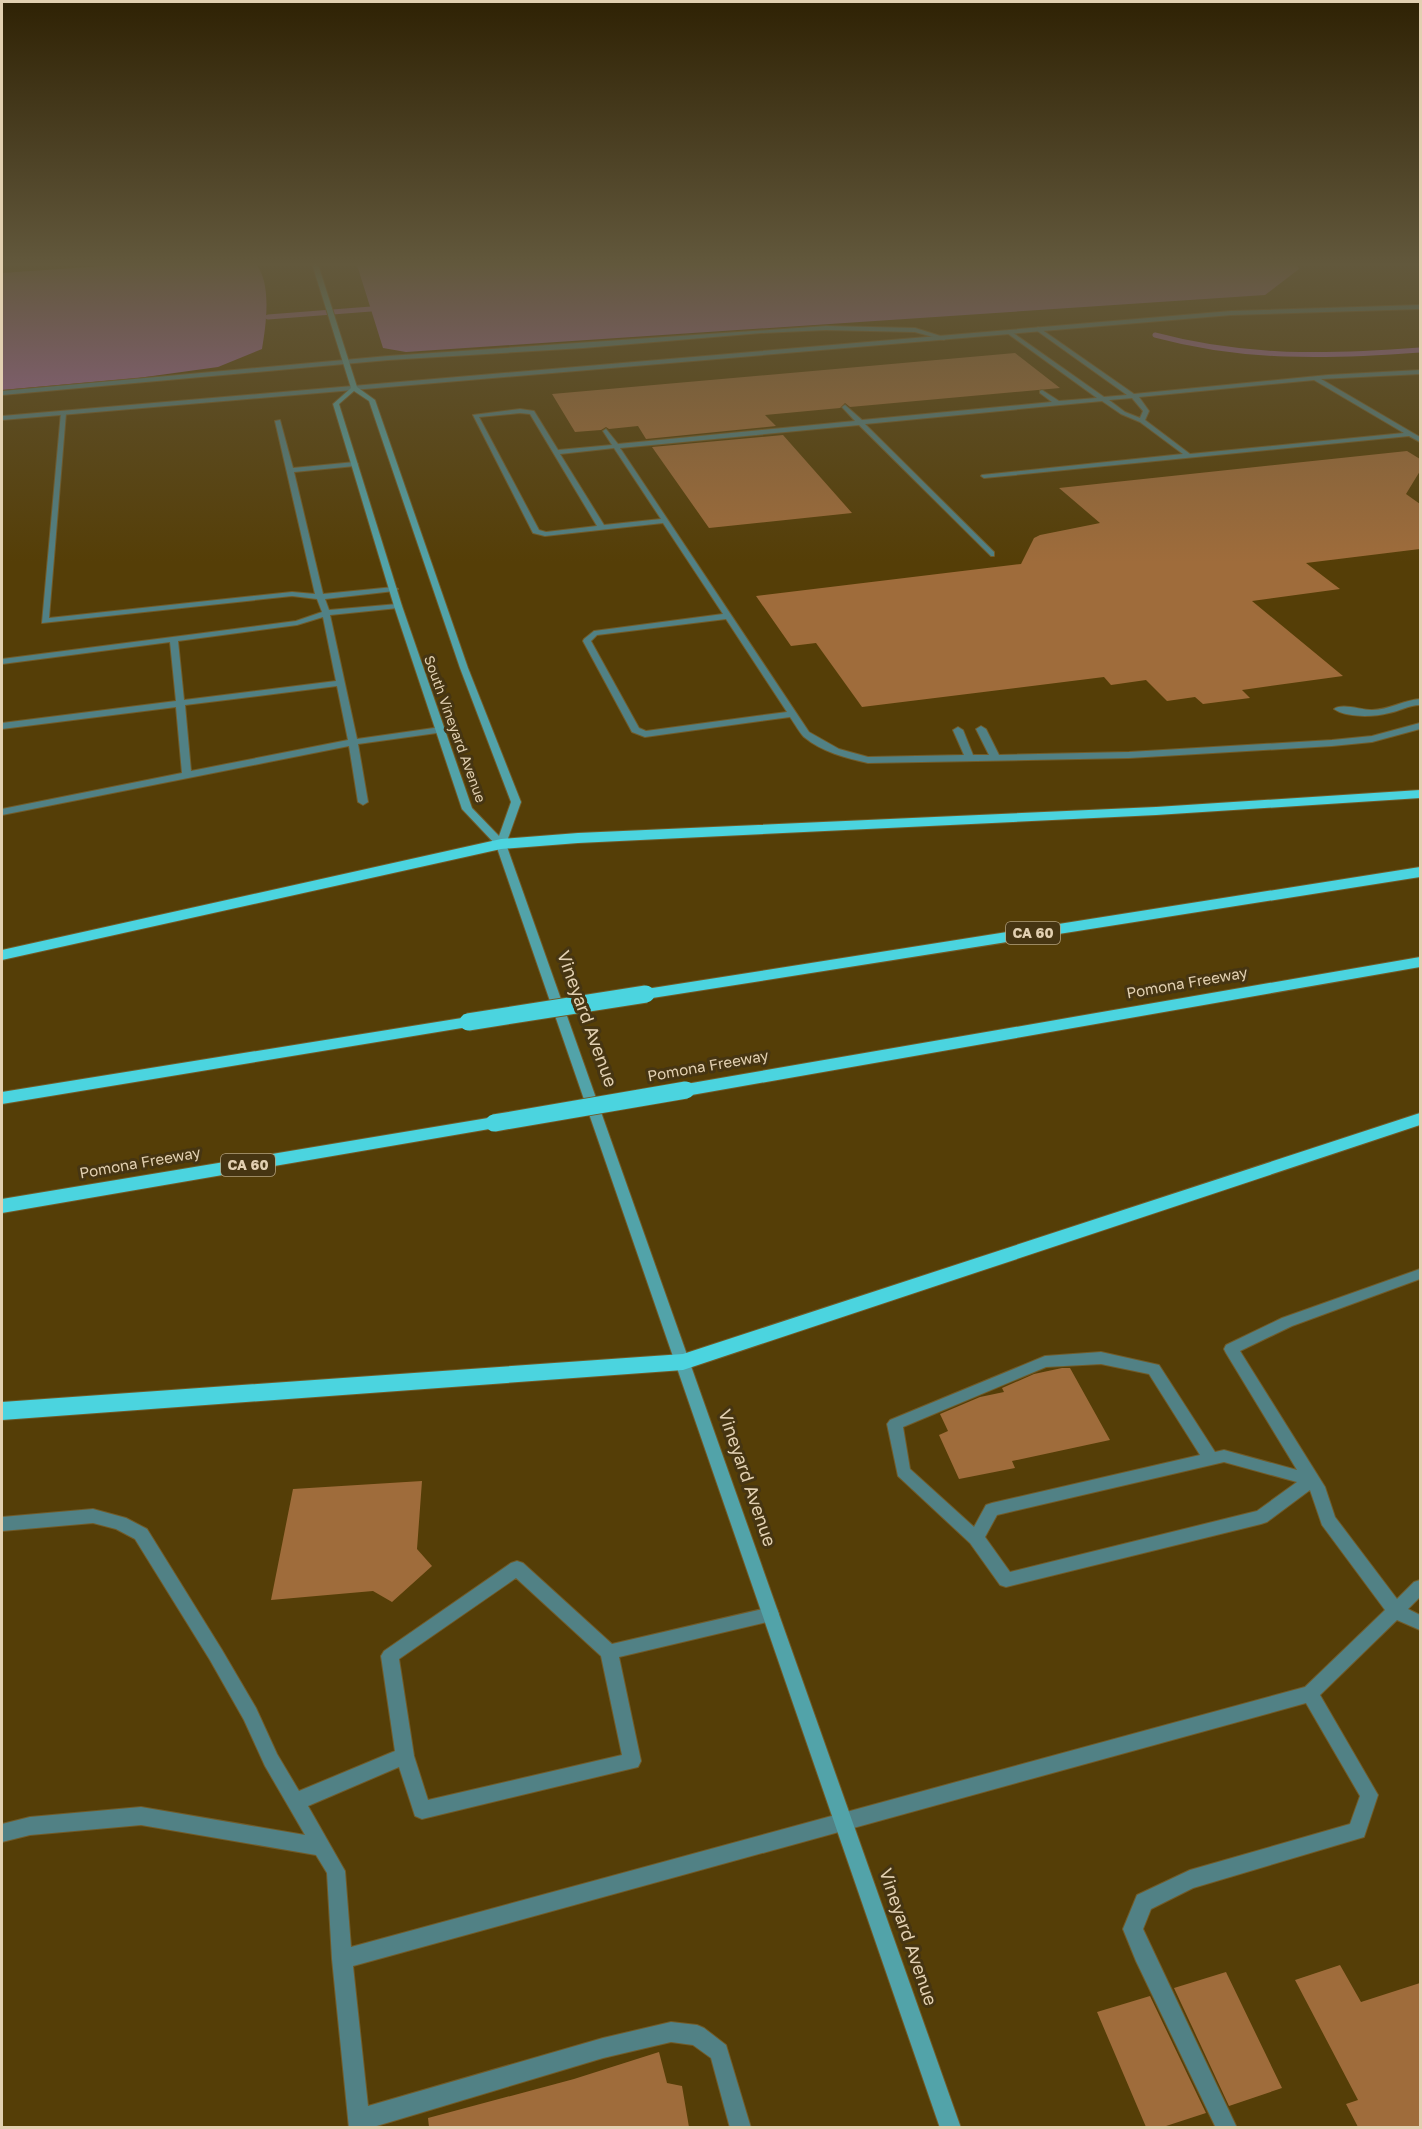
<svg xmlns="http://www.w3.org/2000/svg" width="1422" height="2129" viewBox="0 0 1422 2129" font-family="'Golos Text',sans-serif">
	<style>
		.water { fill: #9f66a7 }
		.lines { fill: none; stroke-linecap: round; stroke-linejoin: round }
		.stream { stroke: #9f66a7; stroke-width: 5 }
		.building { fill: #9f6c3b }
		.service-casing { stroke: #715b29; stroke-width: 2 }
		.tertiary-casing { stroke: #715b29; stroke-width: 2 }
		.secondary-casing { stroke: #715b29; stroke-width: 2 }
		.motorway-casing { stroke: #715b29; stroke-width: 2 }
		.service { fill: #518185; fill-rule: evenodd }
		.tertiary { fill: #518185; fill-rule: evenodd }
		.secondary { fill: #52a3a9; fill-rule: evenodd }
		.motorway { fill: #4bd4df; fill-rule: evenodd }
		.motorway-bridge-casing { stroke: #715b29; stroke-width: 19; stroke-linecap: butt }
		.motorway-bridge { stroke: #4bd4df; stroke-width: 17 }
		.labels { text-anchor: middle; stroke-width: 6; stroke-linejoin: round; paint-order: stroke }
		.far-street-label { font-size: 14px; fill: #e2d0b1; stroke: #463512 }
		.shield { fill: #463512; stroke: #b3a281; stroke-width: 1.5 }
		.shield-label { font-size: 14px; font-weight: bold; fill: #e2d0b1 }
		.street-label { font-size: 15px; fill: #e2d0b1; stroke: #463512 }
		.near-street-label { font-size: 18px; fill: #e2d0b1; stroke: #463512 }
	</style>
	<rect width="100%" height="100%" fill="#553e07"/>
	<path class="water" d="M 133,264 L 256,264 C 272,284 266,325 262,349 L 218,367 L 138,378 L 2,390 L 2,273 Z
		M 1296,264 L 1299,269 L 1265,295 L 406,352 L 383,348 L 357,265 Z"/>
	<g class="lines">
		<path class="stream" d="M 268,317 L 371,309
			M 1155,335 C 1244,359 1328,357 1420,350"/>
	</g>
	<path class="building" d="M 1015,353 L 1060,388 L 850,407 L 845,403 L 840,408 L 765,415 L 776,426 L 646,439 L 638,426 L 609,429 L 606,427 L 601,430 L 575,432 L 552,394 Z
		M 783,435 L 852,513 L 709,528 L 652,447 Z
		M 1407,451 L 1420,459 L 1420,471 L 1406,494 L 1420,504 L 1420,549 L 1306,563 L 1340,589 L 1252,601 L 1343,676 L 1242,690 L 1250,698 L 1203,704 L 1195,697 L 1167,701 L 1146,680 L 1111,685 L 1104,677 L 862,707 L 816,643 L 791,646 L 756,596 L 1021,564 L 1034,538 L 1040,535 L 1100,523 L 1059,488 Z
		M 1062,1368 L 1070,1368 L 1110,1440 L 1012,1461 L 1015,1468 L 959,1479 L 939,1435 L 948,1431 L 940,1414 L 980,1397 L 1004,1392 L 1002,1388 L 1034,1374 Z
		M 422,1481 L 417,1549 L 432,1566 L 392,1602 L 373,1591 L 271,1600 L 293,1489 Z
		M 1340,1965 L 1361,2002 L 1420,1983 L 1420,2127 L 1358,2127 L 1346,2104 L 1358,2100 L 1295,1980 Z
		M 1226,1972 L 1282,2088 L 1229,2106 L 1174,1988 Z
		M 1150,1996 L 1206,2113 L 1163,2127 L 1146,2127 L 1097,2012 Z
		M 659,2052 L 667,2083 L 682,2086 L 689,2127 L 429,2127 L 428,2118 L 574,2079 Z"/>
	<g class="lines">
		<defs>
			<path id="service" d="M 826,326 L 915,328 L 947,338 L 944,340 L 915,332 L 826,330 L 761,333 L 583,348 L 388,360 L 2,395 L 2,391 L 388,356 Z
				M 1038,327 L 1134,394 L 1328,375 L 1420,370 L 1420,374 L 1321,379 L 1413,433 L 1420,437 L 1420,442 L 1409,436 L 984,478 L 981,476 L 982,475 L 1183,454 L 1140,422 L 1121,414 L 1102,401 L 865,424 L 994,552 L 994,556 L 991,556 L 859,425 L 620,448 L 809,732 L 839,749 L 868,757 L 964,755 L 953,730 L 958,727 L 963,730 L 973,755 L 989,755 L 976,729 L 981,726 L 986,729 L 999,755 L 1129,752 L 1332,740 L 1372,736 L 1420,723 L 1420,729 L 1372,742 L 1332,746 L 1129,758 L 868,763 C 846,758 822,752 804,737 C 799,732 795,724 790,717 L 645,737 L 632,732 L 583,641 L 584,639 L 594,631 L 723,614 L 663,523 L 545,536 L 533,533 L 473,415 L 520,409 L 534,411 L 558,450 L 612,445 L 603,431 L 606,429 L 618,444 L 855,421 L 842,407 L 845,405 L 862,420 L 1052,402 L 1040,393 L 1040,391 L 1042,390 L 1059,401 L 1097,398 L 1007,333 L 1009,330 L 1104,397 L 1127,395 L 1036,330 ZM 1314,380 L 1404,433 L 1190,454 L 1145,420 L 1149,411 L 1139,397 ZM 1132,398 L 1143,411 L 1140,418 L 1125,412 L 1109,400 ZM 520,413 L 530,414 L 597,526 L 546,532 L 539,530 L 479,417 ZM 614,448 L 661,519 L 604,525 L 560,454 ZM 726,619 L 787,712 L 646,731 L 639,728 L 591,641 L 597,635 Z
				M 61,412 L 66,413 L 49,618 L 292,592 L 315,594 L 275,421 L 280,420 L 293,468 L 355,462 L 358,464 L 355,466 L 294,472 L 323,594 L 394,587 L 398,589 L 394,591 L 325,599 L 329,610 L 398,604 L 402,606 L 398,608 L 330,615 L 357,739 L 441,727 L 444,728 L 444,732 L 358,744 L 368,802 L 363,805 L 358,802 L 349,746 L 2,815 L 2,809 L 182,773 L 176,707 L 2,729 L 2,723 L 176,701 L 170,642 L 2,664 L 2,659 L 296,621 L 322,612 L 317,599 L 292,596 L 42,623 ZM 323,617 L 336,681 L 184,700 L 178,641 L 297,625 ZM 337,686 L 348,740 L 191,771 L 185,705 Z
				M 1420,699 L 1420,705 C 1409,705 1400,711 1389,713 C 1374,717 1347,718 1334,709 C 1342,703 1361,710 1372,710 C 1389,710 1403,700 1420,699 Z
				M 1420,1269 L 1420,1279 L 1292,1326 L 1240,1351 L 1325,1487 L 1335,1517 L 1397,1599 L 1414,1582 L 1420,1580 L 1420,1597 L 1408,1609 L 1420,1615 L 1420,1630 L 1397,1620 L 1320,1695 L 1378,1795 L 1364,1837 L 1193,1888 L 1151,1909 L 1143,1929 L 1237,2128 L 1216,2128 L 1136,1961 L 1123,1929 L 1137,1895 L 1190,1870 L 1350,1824 L 1360,1796 L 1306,1703 L 353,1966 L 368,2106 L 603,2038 L 671,2022 L 697,2025 L 704,2028 L 726,2045 L 751,2128 L 730,2128 L 711,2058 L 693,2045 L 671,2042 L 603,2058 L 370,2128 L 349,2128 L 332,1959 L 327,1873 L 316,1855 L 141,1825 L 30,1835 L 2,1842 L 2,1824 L 30,1817 L 141,1807 L 305,1835 L 265,1766 L 244,1720 L 210,1660 L 135,1539 L 116,1529 L 93,1523 L 2,1531 L 2,1517 L 93,1509 L 126,1518 L 147,1529 L 222,1650 L 256,1708 L 277,1754 L 299,1791 L 395,1751 L 381,1656 L 384,1651 L 511,1563 L 517,1561 L 523,1563 L 612,1644 L 771,1607 L 777,1609 L 779,1614 L 777,1619 L 771,1621 L 619,1657 L 641,1761 L 638,1767 L 422,1819 L 415,1816 L 399,1767 L 308,1806 L 345,1871 L 351,1947 L 1305,1687 L 1385,1610 L 1322,1525 L 1310,1490 L 1267,1522 L 1261,1524 L 1006,1587 L 1000,1585 L 970,1543 L 898,1476 L 887,1424 L 890,1420 L 1045,1356 L 1101,1352 L 1159,1365 L 1215,1452 L 1224,1450 L 1297,1470 L 1226,1353 L 1224,1349 L 1226,1345 L 1282,1318 ZM 1101,1364 L 1149,1374 L 1200,1455 L 992,1503 L 986,1505 L 974,1527 L 910,1469 L 903,1427 L 1046,1367 ZM 1224,1462 L 1297,1482 L 1257,1511 L 1010,1572 L 985,1537 L 997,1515 ZM 516,1578 L 601,1656 L 622,1755 L 428,1800 L 414,1756 L 399,1659 Z"/>
			<path id="tertiary" d="M 1420,305 L 1420,309 L 1231,315 L 2,420 L 2,416 L 1231,311 Z"/>
			<path id="secondary" d="M 312,264 L 318,264 L 357,387 L 375,400 L 468,668 L 521,802 L 506,844 L 961,2128 L 940,2128 L 496,845 L 462,809 L 394,606 L 333,404 L 351,388 ZM 354,391 L 369,401 L 460,668 L 511,802 L 499,836 L 472,808 L 402,606 L 339,404 Z"/>
			<path id="motorway" d="M 1420,790 L 1420,798 L 1156,815 L 578,843 L 501,849 L 2,960 L 2,950 L 501,839 L 578,833 L 1156,807 Z
				M 1420,867 L 1420,877 L 646,999 L 640,998 L 637,994 L 640,990 L 646,989 Z
				M 1420,957 L 1420,967 L 686,1096 L 680,1094 L 677,1090 L 680,1086 L 686,1084 Z
				M 468,1017 L 474,1018 L 477,1022 L 474,1026 L 2,1104 L 2,1092 Z
				M 1420,1113 L 1420,1125 L 683,1370 L 2,1420 L 2,1402 L 683,1354 Z
				M 494,1117 L 501,1119 L 503,1123 L 501,1127 L 2,1213 L 2,1199 Z"/>
		</defs>
		<use href="#service" class="service-casing"/>
		<use href="#tertiary" class="tertiary-casing"/>
		<use href="#secondary" class="secondary-casing"/>
		<use href="#motorway" class="motorway-casing"/>
		<use href="#service" class="service"/>
		<use href="#tertiary" class="tertiary"/>
		<use href="#secondary" class="secondary"/>
		<use href="#motorway" class="motorway"/>
		<defs>
			<path id="motorway-bridge" d="M 468,1022 L 646,994
				M 494,1123 L 686,1090"/>
		</defs>
		<use href="#motorway-bridge" class="motorway-bridge-casing"/>
		<use href="#motorway-bridge" class="motorway-bridge"/>
	</g>
	<linearGradient id="sky" x2="0" y2="1"><stop stop-color="#2f2204"/><stop offset="0.47" stop-color="#62583c"/><stop offset="1" stop-color="#62583c" stop-opacity="0"/></linearGradient>
	<rect width="1422" height="562" fill="url(#sky)"/>
	<g class="labels">
		<g class="far-street-label">
			<text transform="translate(455 729) rotate(70)" y="5">South Vineyard Avenue</text>
		</g>
		<g class="shield">
			<rect x="1006" y="922" width="54" height="22" rx="4.5"/>
			<rect x="221" y="1154" width="54" height="22" rx="4.5"/>
		</g>
		<g class="shield-label">
			<text x="1033" y="938">CA 60</text>
			<text x="248" y="1170">CA 60</text>
		</g>
		<g class="street-label">
			<text transform="translate(1187 983) rotate(-10)" y="5">Pomona Freeway</text>
			<text transform="translate(708 1066) rotate(-10)" y="5">Pomona Freeway</text>
			<text transform="translate(140 1163) rotate(-10)" y="5">Pomona Freeway</text>
		</g>
		<g class="near-street-label">
			<text transform="translate(587 1019) rotate(70)" y="6">Vineyard Avenue</text>
			<text transform="translate(747 1478) rotate(71)" y="6">Vineyard Avenue</text>
			<text transform="translate(908 1937) rotate(71)" y="6">Vineyard Avenue</text>
		</g>
	</g>
	<rect width="1422" height="2129" fill="none" stroke="#e2d0b1" stroke-width="6"/>
</svg>
